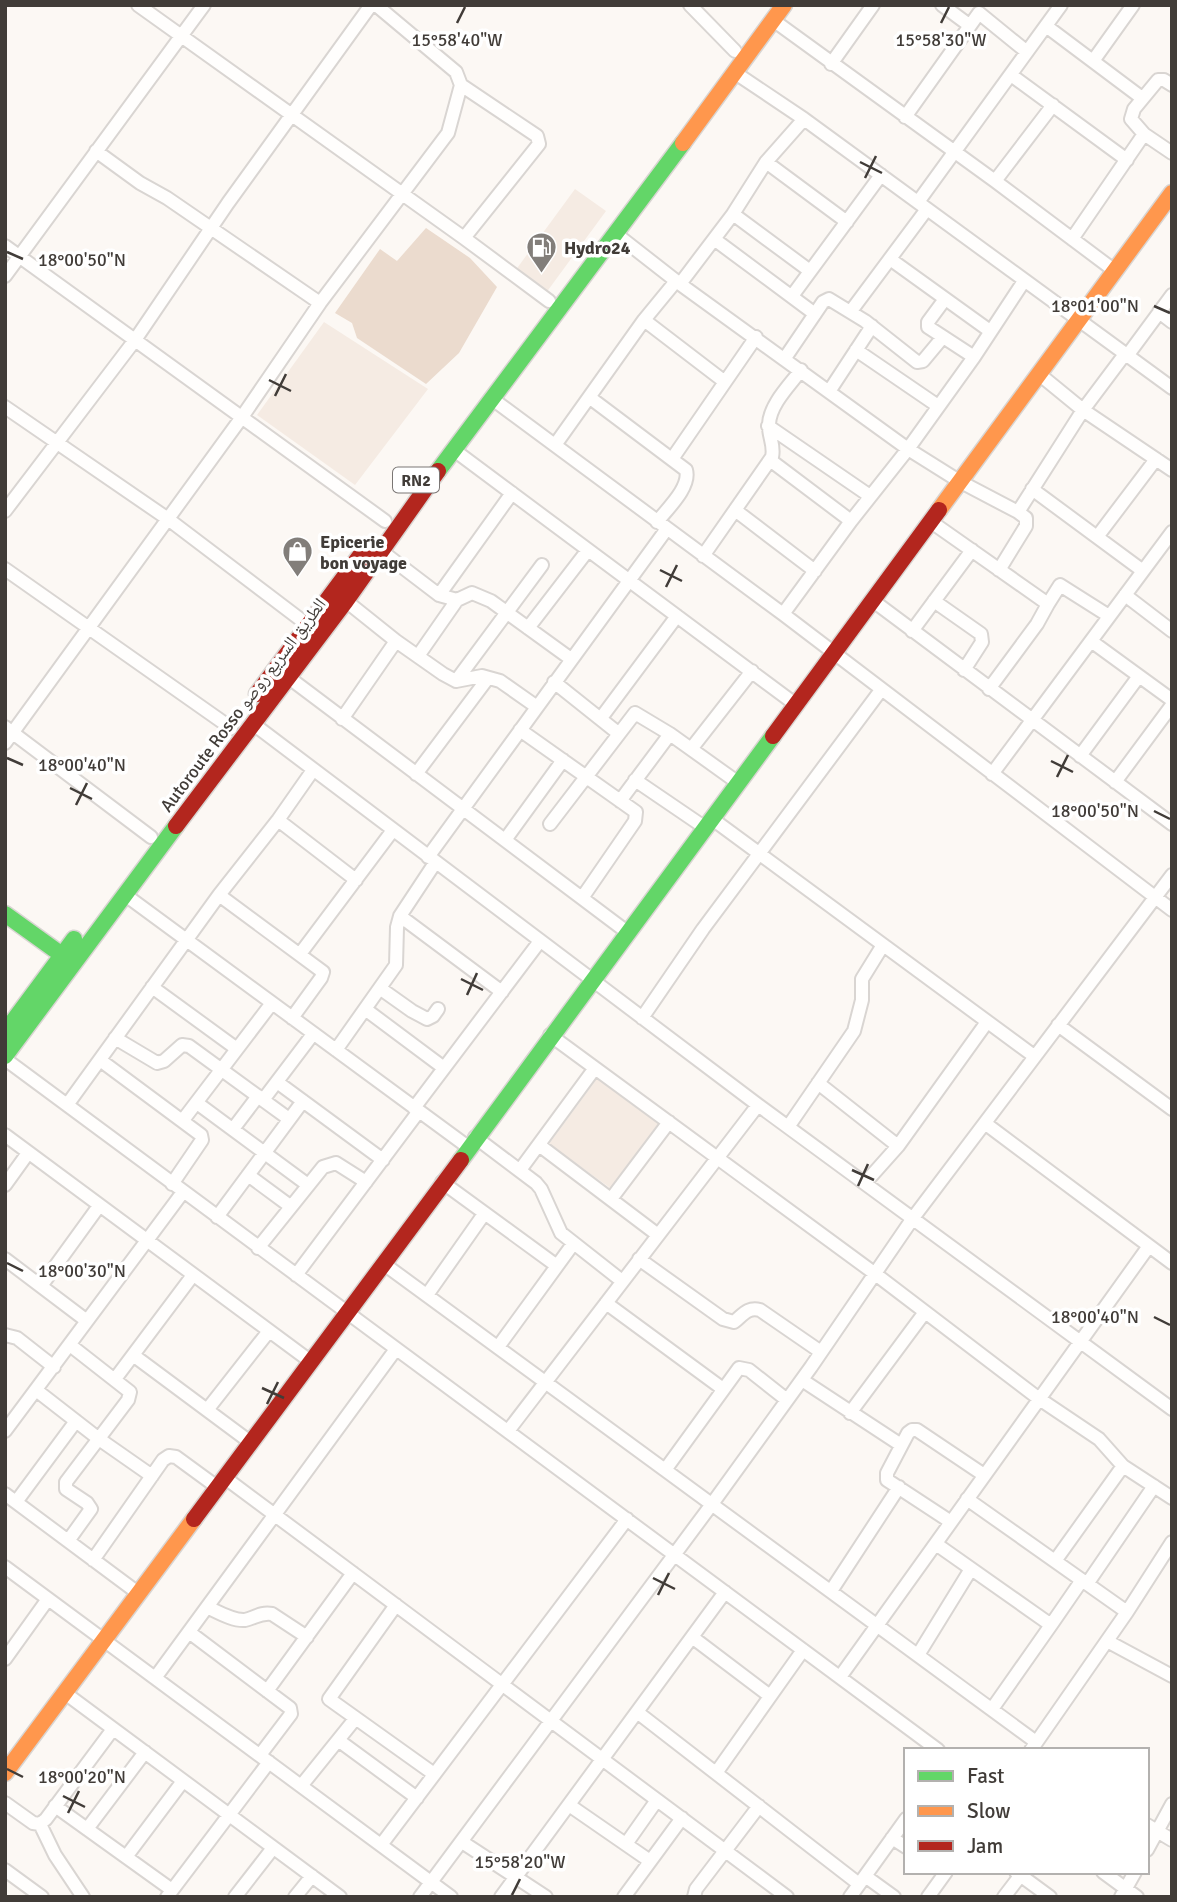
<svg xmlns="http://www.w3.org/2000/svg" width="1177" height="1902" viewBox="0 0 1177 1902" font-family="Signika,'Noto Naskh Arabic',sans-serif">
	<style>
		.built { fill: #f5ebe3 }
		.green { fill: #ebdbce }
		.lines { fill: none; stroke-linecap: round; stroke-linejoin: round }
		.street-casing { stroke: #d9d5d2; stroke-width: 16 }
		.fast-casing { stroke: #d9d5d2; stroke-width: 19 }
		.slow-casing { stroke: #d9d5d2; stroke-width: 19 }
		.jam-casing { stroke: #d9d5d2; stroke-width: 19 }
		.street { stroke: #fffefd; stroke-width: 12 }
		.fast { stroke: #63d668; stroke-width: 16 }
		.slow { stroke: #ff974d; stroke-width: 16 }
		.jam { stroke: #b3261e; stroke-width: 16 }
		.ticks { fill: none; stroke: #413c38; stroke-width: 2.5 }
		.labels { text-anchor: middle; stroke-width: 7; stroke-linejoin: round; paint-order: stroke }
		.shield { fill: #fff; stroke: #7a7674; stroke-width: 2 }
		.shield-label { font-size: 16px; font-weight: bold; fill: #413c38 }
		.poi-label { font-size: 18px; font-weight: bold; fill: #413c38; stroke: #fff; text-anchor: start }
		.street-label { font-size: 18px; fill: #413c38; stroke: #fff }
		.ticks-label { font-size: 18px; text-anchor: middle; fill: #413c38; stroke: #fff; stroke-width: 7; stroke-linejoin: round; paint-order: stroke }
	</style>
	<rect width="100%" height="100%" fill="#fcf8f4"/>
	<path class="built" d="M 575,189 L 606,211 L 546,293 L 515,271 Z
		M 324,322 L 428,389 L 355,485 L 257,415 Z
		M 601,1073 L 665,1120 L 613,1190 L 549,1144 Z"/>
	<path class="green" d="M 426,228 L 470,258 L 497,287 L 459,353 L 426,384 L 357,338 L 352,323 L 335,313 L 380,249 L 397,261 Z"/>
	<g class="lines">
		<defs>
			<path id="street" d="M 138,5 L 464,238 L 549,301
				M 690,5 L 735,51
				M 942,5 L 969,25
				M 773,20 L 995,181 L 1115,271
				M 1046,26 L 1142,98
				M 1093,61 L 1133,5
				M 831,64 L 873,5
				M 734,72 L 804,119 L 1172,388
				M 1011,75 L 1127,160
				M 461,85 L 537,136 L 539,144 L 464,238
				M 1172,85 L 1164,80 L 1158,80 L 1134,109 L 1131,119 L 1144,134 L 1172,153
				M 905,117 L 979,13 L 1027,52
				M 96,151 L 140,183 L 167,198 L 320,303
				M 766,162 L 847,222
				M 995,181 L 1053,105
				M 918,202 L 1061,5
				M 733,214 L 810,271
				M 616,234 L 680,284 L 908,449 L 959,481 L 1018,512 L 1083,410 L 1125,354
				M 714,239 L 815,314
				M 1072,239 L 1144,134
				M 5,246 L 385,521
				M 890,259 L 990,331
				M 5,276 L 204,5
				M 680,284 L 733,214 L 766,162 L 804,119
				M 792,296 L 881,175
				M 945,299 L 928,322 L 928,327 L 974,357
				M 851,311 L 927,209
				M 1159,312 L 1172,322
				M 644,320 L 725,382
				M 856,350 L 938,406
				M 1127,356 L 1172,295
				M 785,358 L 823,302 L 829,299 L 865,321 L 917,362 L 923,361 L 943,337
				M 1039,374 L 1083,410 L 1172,470
				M 830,390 L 872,326
				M 589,397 L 686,470 C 691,487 667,509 657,522
				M 491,398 L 783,614 L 1172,910
				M 5,407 L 168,519 L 309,626
				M 768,426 L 870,496
				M 555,445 L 644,320 L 676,281
				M 454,450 L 795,704
				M 672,459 L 756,337
				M 770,460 L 851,521
				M 1032,489 L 1143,571
				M 735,510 L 815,571
				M 5,511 L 135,340 L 228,203 L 371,5
				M 930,521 L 1048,604 L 1037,624 L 989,689
				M 1097,537 L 1156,459
				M 380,550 L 439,595 L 457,600 L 472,593 L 491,601 L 571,659
				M 703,556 L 772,457 C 775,445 768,436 769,424 C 770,404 790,385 801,370
				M 5,569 L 231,728
				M 999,570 L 1026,526 L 1026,518 L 1018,512
				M 439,595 L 512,493
				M 1125,595 L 1172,631
				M 872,600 L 1172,824
				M 346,601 L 396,641 L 443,674 L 456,681 L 482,676 L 500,681 L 537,707
				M 934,601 L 981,634 L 982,642 L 964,670
				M 1048,604 L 1060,585 L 1109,616
				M 783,614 L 851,521 L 908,449 L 974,357 L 1024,281
				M 528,628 L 588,550
				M 912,631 L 972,550
				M 1091,641 L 1172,700
				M 418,656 L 457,600
				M 288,677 L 627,932
				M 456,681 L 542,565
				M 554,682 L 618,733
				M 601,718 L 677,616
				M 342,719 L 396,641
				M 252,723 L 758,1105 L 1172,1409
				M 5,727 L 151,837
				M 520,730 L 636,812 L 635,821 L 582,898
				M 5,743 L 242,417 L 320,303 L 448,133 L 461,85 L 456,72 L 376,5
				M 691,749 L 752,671
				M 1080,756 L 1139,676
				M 416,774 L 488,678
				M 992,774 L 1172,532
				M 635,780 L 704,827
				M 1115,782 L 1172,705
				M 620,801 L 670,734
				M 711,818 L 1034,1056
				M 278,820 L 356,880
				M 550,824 L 635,713 L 670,734 L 737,782
				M 505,840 L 563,760
				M 428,857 L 666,530
				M 124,894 L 468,1147
				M 400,916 L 502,992
				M 300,954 L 393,830
				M 152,987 L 237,1049
				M 381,989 L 412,1011 L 427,1019 L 433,1016 L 438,1009
				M 365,1009 L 444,1068
				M 292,1018 L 321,978 L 323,972 L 219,895 L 278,820 L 313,770
				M 642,1018 L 703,929 L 881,690
				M 1058,1025 L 1172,1109
				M 550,1035 L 874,1273 L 1038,1398 L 1099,1439 L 1123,1466 L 1172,1498
				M 115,1038 L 157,1063 L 164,1061 L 182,1045 L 189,1046 L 289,1119
				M 336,1050 L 396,965 L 397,927 L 400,916 L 435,863
				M 5,1059 L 938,1750
				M 100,1060 L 201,1135 L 202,1140 L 172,1184
				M 277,1082 L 383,1160
				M 818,1083 L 898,1146
				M 263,1100 L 313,1034
				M 197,1103 L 308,1185
				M 67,1105 L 219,895
				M 414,1108 L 540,941
				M 183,1120 L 272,1003
				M 986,1124 L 1172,1263
				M 788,1127 L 854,1031 L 862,1000 L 862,979 L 883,945
				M 233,1129 L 258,1096
				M 5,1135 L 310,1361
				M 475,1137 L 536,1183 L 541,1189 L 561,1233 L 622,1281
				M 539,1145 L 658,1235
				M 520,1170 L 595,1068
				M 248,1175 L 290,1206
				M 442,1182 L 557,1266
				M 865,1183 L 898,1146 L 987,1022
				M 5,1185 L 28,1153
				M 611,1199 L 669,1122
				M 217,1217 L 303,1101
				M 258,1248 L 323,1167 L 336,1163 L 366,1182
				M 5,1259 L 87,1321
				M 639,1259 L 723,1319 L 734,1322 C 743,1315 747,1307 760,1310 L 821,1352
				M 384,1264 L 1036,1742
				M 296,1275 L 419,1111
				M 41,1286 L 99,1206
				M 427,1295 L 484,1214
				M 606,1303 L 723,1389
				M 5,1335 L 17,1338 L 54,1367
				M 498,1347 L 573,1244
				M 133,1355 L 250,1442
				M 115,1379 L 193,1275
				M 802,1380 L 901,1445
				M 36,1390 L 99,1439 L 152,1476
				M 207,1410 L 269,1331
				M 850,1413 L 925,1312
				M 5,1431 L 183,1192
				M 508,1431 L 758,1105
				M 665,1470 L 739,1368 L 749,1370 L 787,1400
				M 224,1477 L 787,1897
				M 5,1494 L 138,1593
				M 967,1499 L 1127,1612
				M 16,1502 L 76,1421
				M 951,1522 L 887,1480 L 887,1473 L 908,1433 L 912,1430 L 917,1430 L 984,1475
				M 68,1541 L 91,1509 L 87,1503 L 66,1489 L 66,1482 L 128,1400 L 130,1392 L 70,1345
				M 936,1544 L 1051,1625 L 992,1709
				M 93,1560 L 163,1460 L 169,1456 L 176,1457 L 217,1487
				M 1055,1561 L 1123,1466
				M 5,1567 L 451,1897
				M 1087,1584 L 1154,1486
				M 831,1591 L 899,1487
				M 396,1605 L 329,1699 L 434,1774
				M 207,1607 C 218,1612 233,1621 245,1620 C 255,1618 260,1612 272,1614 L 307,1637
				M 1051,1625 L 1082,1580
				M 189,1632 L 290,1708 L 291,1714 L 260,1755
				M 692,1637 L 770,1696
				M 1107,1641 L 1172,1676
				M 918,1655 L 971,1569
				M 5,1659 L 48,1599
				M 840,1677 L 1149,1246
				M 155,1678 L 396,1349
				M 267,1691 L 353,1573
				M 65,1693 L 340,1897
				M 637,1712 L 859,1884
				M 338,1740 L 417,1798
				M 1031,1750 L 1127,1612 L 1172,1542
				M 716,1773 L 803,1650
				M 301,1786 L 355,1719
				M 5,1803 L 33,1823 L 40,1824 L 46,1819 L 113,1729
				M 569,1805 L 650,1861
				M 55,1806 L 172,1890
				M 40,1824 L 55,1855 L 83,1897
				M 1147,1825 L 1172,1840
				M 87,1829 L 145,1752
				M 892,1838 L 906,1847
				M 462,1842 L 546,1897
				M 626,1844 L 657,1800
				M 381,1845 L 627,1519
				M 1147,1850 L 1172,1804
				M 126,1857 L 183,1781
				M 5,1870 L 42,1897
				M 1016,1872 L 1050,1897
				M 1103,1872 L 1137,1897
				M 865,1876 L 894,1897
				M 167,1897 L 269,1762
				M 235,1897 L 273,1848
				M 295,1897 L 312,1876
				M 420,1897 L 712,1504 L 811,1367 L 913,1218 L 1172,875
				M 501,1897 L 725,1592
				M 624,1897 L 682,1818
				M 694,1897 L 696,1889 L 759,1806
				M 850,1897 L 906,1819
				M 928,1897 L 946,1872
				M 1004,1897 L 1023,1872
				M 1121,1897 L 1135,1872"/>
			<path id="fast" d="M 438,471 L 683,143
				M 5,914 L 62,955
				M 5,1032 L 74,939
				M 5,1056 L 176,826
				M 461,1160 L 773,736"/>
			<path id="slow" d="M 683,143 L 784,5
				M 939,510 L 1172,193
				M 5,1773 L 194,1519"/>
			<path id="jam" d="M 257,694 L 365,549
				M 773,736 L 939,510
				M 176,826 L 346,601 L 438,471
				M 194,1519 L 461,1160"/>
		</defs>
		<use href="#street" class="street-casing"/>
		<use href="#fast" class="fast-casing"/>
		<use href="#slow" class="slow-casing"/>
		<use href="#jam" class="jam-casing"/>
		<use href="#street" class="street"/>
		<use href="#fast" class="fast"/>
		<use href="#slow" class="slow"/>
		<use href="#jam" class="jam"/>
	</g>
	<path class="ticks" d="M 457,23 L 465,7M 941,23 L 949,7M 860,162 L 882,173M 865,178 L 876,156M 7,252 L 23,259M 1154,306 L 1170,313M 269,380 L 291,391M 275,396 L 286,374M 660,570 L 682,581M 666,587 L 677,565M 7,758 L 23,765M 1051,761 L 1073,772M 1057,777 L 1068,755M 70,788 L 92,799M 76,805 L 87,783M 1154,811 L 1170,819M 461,979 L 483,990M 467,995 L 477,973M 852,1170 L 874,1180M 858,1186 L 868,1164M 7,1263 L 23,1271M 1154,1317 L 1170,1325M 262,1388 L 284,1398M 267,1404 L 278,1382M 653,1578 L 675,1589M 658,1595 L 669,1573M 7,1769 L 23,1777M 63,1796 L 85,1807M 68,1813 L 79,1791M 512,1895 L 520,1879"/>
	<defs>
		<symbol id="fuel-pin" viewBox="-11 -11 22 30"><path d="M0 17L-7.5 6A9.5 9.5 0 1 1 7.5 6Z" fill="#827e7a" stroke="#fff"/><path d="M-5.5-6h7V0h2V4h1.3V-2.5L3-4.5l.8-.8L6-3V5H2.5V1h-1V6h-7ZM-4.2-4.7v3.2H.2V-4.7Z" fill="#fff"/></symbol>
		<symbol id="shop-pin" viewBox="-11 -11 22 30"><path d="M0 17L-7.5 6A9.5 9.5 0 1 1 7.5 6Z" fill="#827e7a" stroke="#fff"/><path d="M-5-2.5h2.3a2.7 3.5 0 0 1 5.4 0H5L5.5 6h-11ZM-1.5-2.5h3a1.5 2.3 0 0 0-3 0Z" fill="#fff"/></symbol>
	</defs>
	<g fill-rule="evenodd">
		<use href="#fuel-pin" x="524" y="230" width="35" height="47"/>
		<use href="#shop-pin" x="280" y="534" width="35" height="47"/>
	</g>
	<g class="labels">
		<rect class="shield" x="393" y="467.5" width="46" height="25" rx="5"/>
		<g class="shield-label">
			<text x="416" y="486">RN2</text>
		</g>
		<g class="poi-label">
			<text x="564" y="254">Hydro24</text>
			<text x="320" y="548">Epicerie<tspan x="320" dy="21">bon voyage</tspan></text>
		</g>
		<g class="street-label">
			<text transform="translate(243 705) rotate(-53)" y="6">Autoroute Rosso الطريق السريع روصو</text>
		</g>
	</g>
	<g class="ticks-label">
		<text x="457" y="46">15°58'40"W</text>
		<text x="941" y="46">15°58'30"W</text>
		<text x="82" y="266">18°00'50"N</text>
		<text x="1095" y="312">18°01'00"N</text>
		<text x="82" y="771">18°00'40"N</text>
		<text x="1095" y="817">18°00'50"N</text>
		<text x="82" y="1277">18°00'30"N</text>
		<text x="1095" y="1323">18°00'40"N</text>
		<text x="82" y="1783">18°00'20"N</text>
		<text x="520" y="1868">15°58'20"W</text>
	</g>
	<rect width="1177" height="1902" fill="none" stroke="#413c38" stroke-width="14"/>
	<rect x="904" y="1748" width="245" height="126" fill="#ffffff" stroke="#b3b1af" stroke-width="2"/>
	<rect x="918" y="1771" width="35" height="10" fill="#63d668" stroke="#b3b1af" stroke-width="2"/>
	<text x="967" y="1783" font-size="21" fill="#413c38">Fast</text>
	<rect x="918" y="1806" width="35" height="10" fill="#ff974d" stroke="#b3b1af" stroke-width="2"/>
	<text x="967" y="1818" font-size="21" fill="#413c38">Slow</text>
	<rect x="918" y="1841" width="35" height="10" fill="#b3261e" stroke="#b3b1af" stroke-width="2"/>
	<text x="967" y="1853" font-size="21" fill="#413c38">Jam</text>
</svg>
